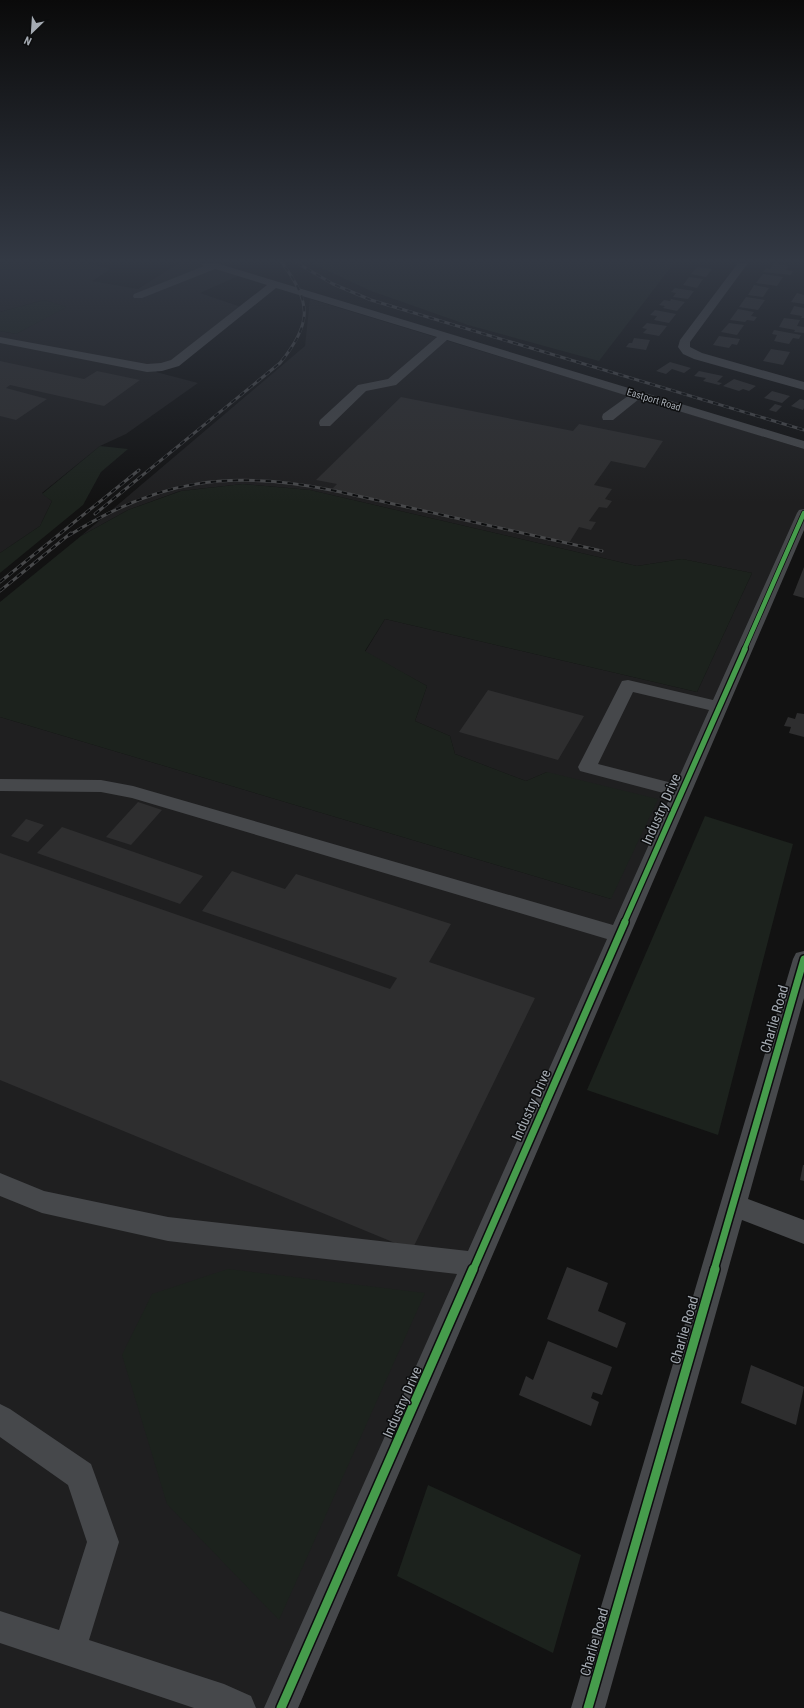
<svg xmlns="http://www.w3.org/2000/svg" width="804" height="1708" viewBox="0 0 804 1708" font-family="'Roboto Condensed',sans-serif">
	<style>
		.built { fill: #1f1f20 }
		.green { fill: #1c221d }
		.building { fill: #2e2e2f }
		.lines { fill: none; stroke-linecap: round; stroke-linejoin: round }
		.minor { fill: #46484b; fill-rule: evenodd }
		.rail-casing { stroke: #48494b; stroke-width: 3 }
		.rail { stroke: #0c0d0e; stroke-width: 2; stroke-dasharray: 5.5; stroke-linecap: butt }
		.cycleway-far3-casing { stroke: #0c0d0e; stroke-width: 6 }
		.cycleway-far2-casing { stroke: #0c0d0e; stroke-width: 8 }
		.cycleway-far1-casing { stroke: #0c0d0e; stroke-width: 10 }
		.cycleway-casing { stroke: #0c0d0e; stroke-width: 12 }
		.cycleway-far3 { stroke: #469c4c; stroke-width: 4.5 }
		.cycleway-far2 { stroke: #469c4c; stroke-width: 5.5 }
		.cycleway-far1 { stroke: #469c4c; stroke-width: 7 }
		.cycleway { stroke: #469c4c; stroke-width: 9 }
		.labels { text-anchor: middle; stroke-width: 3; stroke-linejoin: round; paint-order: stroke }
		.far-street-label { font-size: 10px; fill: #a4aab2; stroke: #0c0d0e }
		.near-street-label { font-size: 14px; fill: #a4aab2; stroke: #0c0d0e }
	</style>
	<rect width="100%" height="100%" fill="#121212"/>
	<path class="built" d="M 0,263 L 88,263 L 110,269 L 92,281 L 138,289 L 179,263 L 196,263 L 238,276 L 200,293 L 241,307 L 156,372 L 198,383 L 126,434 L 100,446 L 42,493 L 52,501 L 40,526 L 0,553 L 0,331 L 16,334 L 66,307 L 44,300 L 0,312 Z
		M 310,299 L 804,449 L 804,528 L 298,1708 L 0,1708 L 0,717 L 611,899 L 547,772 L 526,781 L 455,754 L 450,736 L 415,721 L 427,686 L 365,652 L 385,619 L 697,692 L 752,573 L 682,559 L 637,566 L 310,490 L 243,484 L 180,491 L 128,510 L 81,536 L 305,346 Z"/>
	<path class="green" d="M 311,263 L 674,263 L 599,361 L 468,325 L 371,291 Z
		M 44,300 L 67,307 L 16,334 L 0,331 L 0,312 Z
		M 100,446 L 128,449 L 101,472 L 83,505 L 0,573 L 0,553 L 40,526 L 52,501 L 42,494 Z
		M 243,484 L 310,490 L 637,566 L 682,559 L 752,573 L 697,692 L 385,619 L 365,651 L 427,686 L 415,721 L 450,736 L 455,754 L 526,781 L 547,772 L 658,799 L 611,899 L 0,717 L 0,602 L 81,536 L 128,510 L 181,491 Z
		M 705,816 L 793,844 L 718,1135 L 587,1090 Z
		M 228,1269 L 425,1293 L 279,1620 L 167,1504 L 122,1355 L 152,1294 Z
		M 428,1485 L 581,1555 L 553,1653 L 397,1576 Z"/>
	<path class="building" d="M 774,263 L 789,266 L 786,270 L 793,271 L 791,275 L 763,272 L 766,268 L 770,269 Z
		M 697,267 L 712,269 L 706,277 L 691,274 Z
		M 763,274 L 783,277 L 777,286 L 756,283 Z
		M 689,277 L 703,279 L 697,288 L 683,285 Z
		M 754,285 L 769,288 L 763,297 L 748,295 Z
		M 675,288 L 694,291 L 688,299 L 673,297 L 676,293 L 671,292 Z
		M 797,293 L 804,295 L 804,304 L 791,302 Z
		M 746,297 L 765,300 L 758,310 L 739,307 Z
		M 671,299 L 685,302 L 677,311 L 663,308 L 665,306 L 659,305 L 664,300 L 670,301 Z
		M 794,306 L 804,308 L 804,318 L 801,318 L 802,316 L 790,314 Z
		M 738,309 L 754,312 L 751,316 L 757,317 L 754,321 L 747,320 L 745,322 L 730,320 Z
		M 655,310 L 676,314 L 669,323 L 654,320 L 657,316 L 650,315 Z
		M 784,318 L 800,320 L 797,326 L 804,327 L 804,333 L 794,332 L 795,330 L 779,327 Z
		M 647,323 L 667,326 L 659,336 L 643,333 L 647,329 L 642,328 Z
		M 729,323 L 744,325 L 737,335 L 721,332 Z
		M 774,330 L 801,335 L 799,339 L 793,338 L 789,344 L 774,341 L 777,335 L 772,334 Z
		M 719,336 L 740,339 L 737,345 L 732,344 L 729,348 L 713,345 Z
		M 634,338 L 650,340 L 646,350 L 626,347 L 629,343 L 632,343 Z
		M 771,349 L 790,352 L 783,365 L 763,361 Z
		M 0,361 L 84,379 L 97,371 L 140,380 L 104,406 L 10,385 L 6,388 L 47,399 L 16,420 L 0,416 Z
		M 670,362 L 691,368 L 684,373 L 672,369 L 666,374 L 656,371 Z
		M 699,371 L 723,376 L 717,382 L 722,383 L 719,385 L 703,381 L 706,378 L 694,376 Z
		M 734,379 L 756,386 L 749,391 L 743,389 L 739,391 L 723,386 Z
		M 772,391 L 790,396 L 782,403 L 764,398 Z
		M 401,397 L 573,431 L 579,424 L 663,441 L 645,468 L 611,461 L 594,485 L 612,489 L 605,499 L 612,501 L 607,508 L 599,507 L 589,521 L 596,522 L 591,530 L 579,527 L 569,543 L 332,489 L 337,484 L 316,480 Z
		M 800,399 L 804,400 L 804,408 L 803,410 L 791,406 Z
		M 775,404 L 782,406 L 776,412 L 769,410 Z
		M 804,567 L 804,598 L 793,595 Z
		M 488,690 L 584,716 L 558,760 L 459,732 Z
		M 797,713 L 804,714 L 804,737 L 789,733 L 791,727 L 784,726 L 788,717 L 795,719 Z
		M 138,802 L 162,810 L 131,845 L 106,837 Z
		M 26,819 L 44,825 L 28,842 L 11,836 Z
		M 62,827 L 203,876 L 180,904 L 37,853 Z
		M 0,853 L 390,989 L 397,978 L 202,911 L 232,871 L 285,889 L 296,874 L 451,924 L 429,962 L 535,998 L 412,1250 L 0,1080 Z
		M 803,1165 L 804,1165 L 804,1181 L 800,1180 Z
		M 567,1267 L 608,1283 L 598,1311 L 626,1323 L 617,1348 L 547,1319 Z
		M 548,1341 L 612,1367 L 602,1395 L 593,1392 L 591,1398 L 599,1402 L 591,1426 L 519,1395 L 526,1376 L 533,1380 Z
		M 751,1365 L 804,1387 L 796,1425 L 741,1403 Z"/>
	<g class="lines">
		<path class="minor" d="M 200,263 L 216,263 L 804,441 L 804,449 L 639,399 L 613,420 L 603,420 L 602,417 L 603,414 L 628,396 L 447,340 L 396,385 L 366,391 L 330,426 L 320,426 L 319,423 L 320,420 L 358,385 L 388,379 L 437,337 L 276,288 L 179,366 L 162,371 L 147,372 L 0,343 L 0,337 L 147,364 L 161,363 L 171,360 L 267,285 L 215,269 L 142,298 L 134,298 L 133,296 L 134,294 L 204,266 Z
			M 738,263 L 748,263 L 690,342 L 690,347 L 702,353 L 804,382 L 804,390 L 694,359 L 683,354 L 678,347 L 680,340 Z
			M 804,509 L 804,530 L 298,1708 L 264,1708 L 457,1274 L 168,1241 L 42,1213 L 0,1196 L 0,1173 L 44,1191 L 168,1217 L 468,1251 L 607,939 L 132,798 L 101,792 L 0,791 L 0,779 L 101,780 L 133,786 L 613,925 L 671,795 L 580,771 L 578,767 L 622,681 L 628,680 L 713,700 L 797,513 L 799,510 ZM 633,692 L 709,710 L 676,784 L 598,764 Z
			M 804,951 L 804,998 L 748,1199 L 804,1220 L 804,1244 L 742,1220 L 605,1708 L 571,1708 L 793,959 L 796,953 Z
			M 0,1404 L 10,1409 L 91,1464 L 95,1475 L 119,1542 L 89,1640 L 224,1684 L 251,1696 L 256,1708 L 194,1708 L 0,1643 L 0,1611 L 59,1630 L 87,1542 L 68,1485 L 0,1437 Z"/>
		<defs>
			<path id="rail" d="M 297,263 L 333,284 L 371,300 L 804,430
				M 95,514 L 280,363 C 311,325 313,303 282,263
				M 68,536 C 159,479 231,469 336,491 L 602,551
				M 0,582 L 139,470
				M 0,591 L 71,533"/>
		</defs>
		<use href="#rail" class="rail-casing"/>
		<use href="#rail" class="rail"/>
		<defs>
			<path id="cycleway-far3" d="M 744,650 L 804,513"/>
			<path id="cycleway-far2" d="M 624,923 L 745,649"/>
			<path id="cycleway-far1" d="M 473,1270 L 625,922
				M 714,1270 L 804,959"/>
			<path id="cycleway" d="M 281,1708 L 473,1269
				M 588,1708 L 715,1269"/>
		</defs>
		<use href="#cycleway-far3" class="cycleway-far3-casing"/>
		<use href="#cycleway-far2" class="cycleway-far2-casing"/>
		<use href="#cycleway-far1" class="cycleway-far1-casing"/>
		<use href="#cycleway" class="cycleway-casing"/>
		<use href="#cycleway-far3" class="cycleway-far3"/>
		<use href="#cycleway-far2" class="cycleway-far2"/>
		<use href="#cycleway-far1" class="cycleway-far1"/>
		<use href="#cycleway" class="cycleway"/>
	</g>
	<linearGradient id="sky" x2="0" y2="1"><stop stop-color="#0a0a0a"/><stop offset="0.52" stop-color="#333944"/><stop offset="1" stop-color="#333944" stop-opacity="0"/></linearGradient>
	<rect width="804" height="502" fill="url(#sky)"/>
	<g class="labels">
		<g class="far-street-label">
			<text transform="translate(654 399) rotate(17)" y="4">Eastport Road</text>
		</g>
		<g class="near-street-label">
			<text transform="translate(661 809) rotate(-66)" y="5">Industry Drive</text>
			<text transform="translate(774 1019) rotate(-74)" y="5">Charlie Road</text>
			<text transform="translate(531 1105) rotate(-66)" y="5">Industry Drive</text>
			<text transform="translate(684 1330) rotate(-74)" y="5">Charlie Road</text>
			<text transform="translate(402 1402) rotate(-66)" y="5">Industry Drive</text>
			<text transform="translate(594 1642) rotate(-74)" y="5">Charlie Road</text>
		</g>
	</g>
	<g transform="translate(32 32) rotate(205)" stroke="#0c0d0e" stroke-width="3" paint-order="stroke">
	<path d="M0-3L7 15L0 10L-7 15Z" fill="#a4aab2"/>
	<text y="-6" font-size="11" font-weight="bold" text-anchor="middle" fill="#a4aab2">N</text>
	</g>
</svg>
